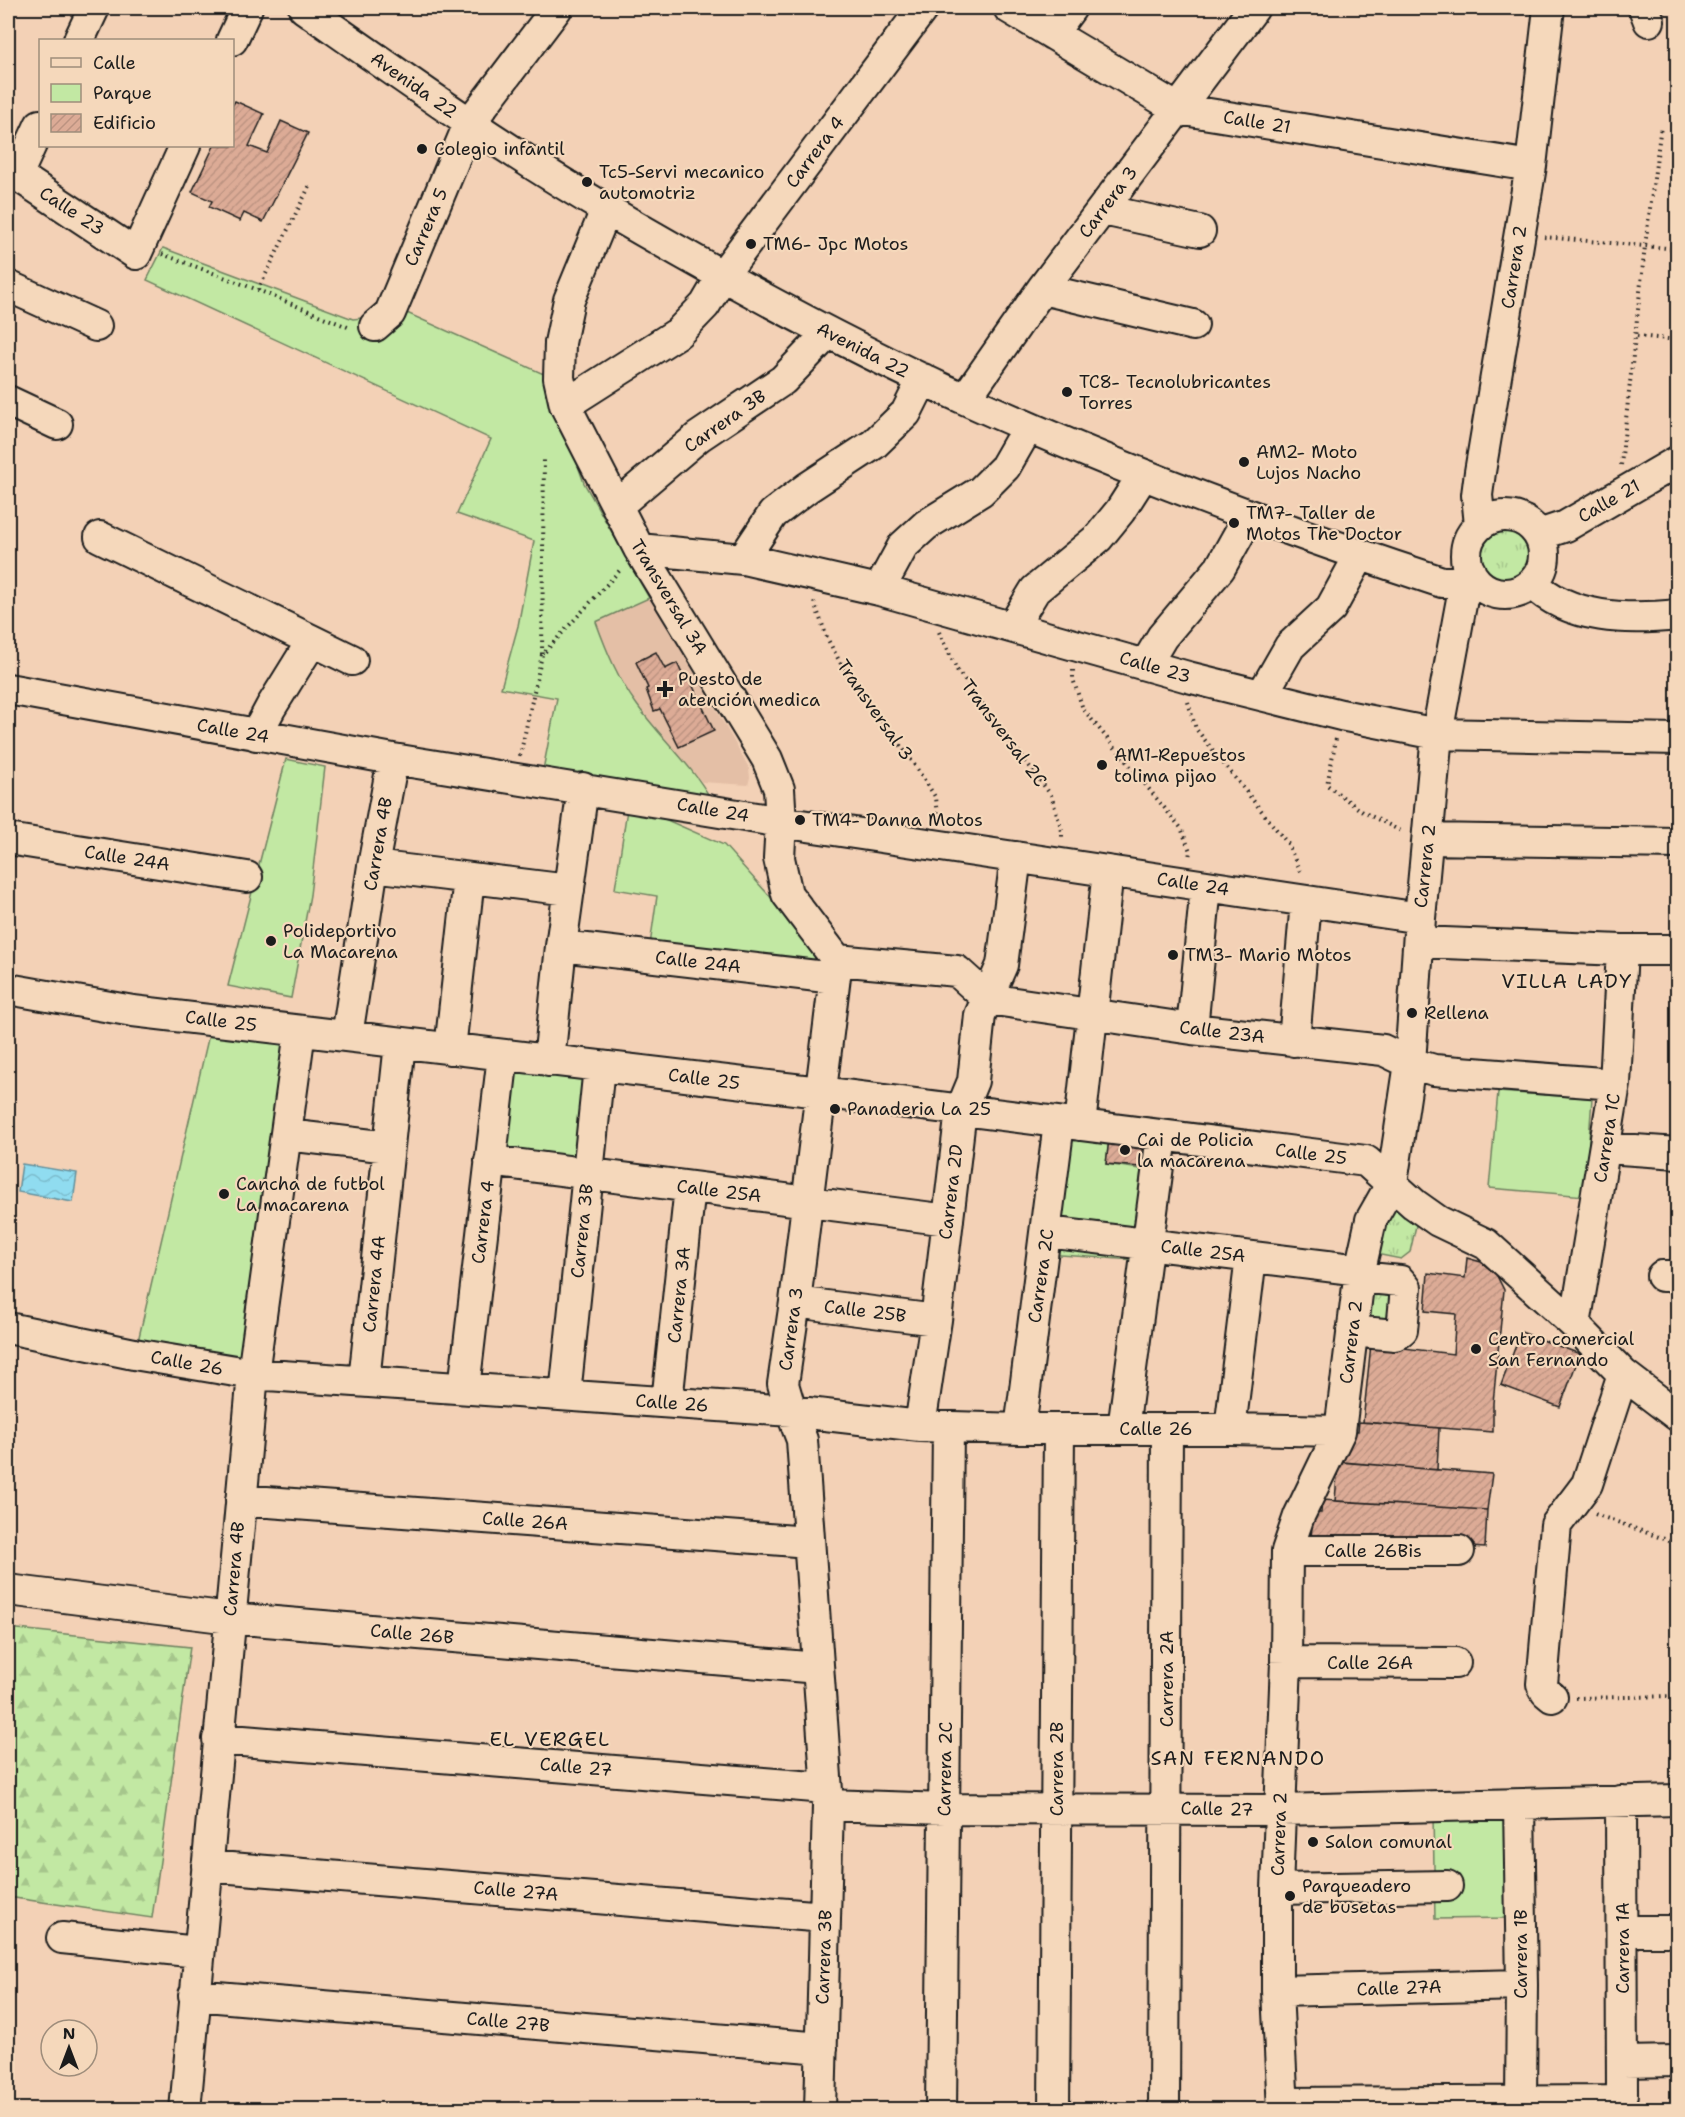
<svg xmlns="http://www.w3.org/2000/svg" width="1685" height="2117" viewBox="0 0 1685 2117" font-family="'Shantell Sans',sans-serif">
	<style>
		.built { fill: #e4bfa6 }
		.grass { fill: url(#grass-tufts); stroke: #6f8260; stroke-width: 1.5 }
		.forest { fill: url(#forest-firs); stroke: #6f8260; stroke-width: 1.5 }
		.park { fill: #c2e8a3; stroke: #6f8260; stroke-width: 1.5 }
		.water { fill: url(#water-waves); stroke: #628f9b; stroke-width: 1.5 }
		.building { fill: url(#building-hatch); stroke: #1c1c1c; stroke-width: 1.5 }
		.lines { fill: none; stroke-linecap: round; stroke-linejoin: round }
		.minor-casing { stroke: #1c1c1c; stroke-width: 34 }
		.path { stroke: #1c1c1c; stroke-width: 4; stroke-dasharray: 1.5 4.5; stroke-linecap: butt }
		.minor { stroke: #f5d8bb; stroke-width: 30 }
		.poi-dot { fill: #1c1c1c; stroke: #f5d8bb; stroke-width: 2 }
		.labels { text-anchor: middle; stroke-width: 4.5; stroke-linejoin: round; paint-order: stroke }
		.street-label { font-size: 18px; fill: #1c1c1c; stroke: #f5d8bb }
		.poi-label { font-size: 18px; fill: #1c1c1c; stroke: #f5d8bb; text-anchor: start }
		.neighbourhood-label { font-size: 20px; letter-spacing: 1.5px; fill: #1c1c1c; stroke: #f5d8bb }
	</style>
	<defs>
		<pattern id="grass-tufts" width="24" height="20" patternUnits="userSpaceOnUse" patternTransform="scale(1.5)"><rect width="24" height="20" fill="#c2e8a3"/><path d="M3 7l-1-3M5 7V3M7 7l1-3M15 17l-1-3M17 17v-4M19 17l1-3" fill="none" stroke="#a6c68c"/></pattern>
		<pattern id="forest-firs" width="22" height="20" patternUnits="userSpaceOnUse" patternTransform="scale(1.5)"><rect width="22" height="20" fill="#c2e8a3"/><path d="M5 1l3.5 6h-7zM16 11l3.5 6h-7z" fill="#a6c68c"/></pattern>
		<pattern id="water-waves" width="16" height="10" patternUnits="userSpaceOnUse" patternTransform="scale(1.5)"><rect width="16" height="10" fill="#90dcf0"/><path d="M0 5q4-4 8 0t8 0" fill="none" stroke="#7cbccd"/></pattern>
		<pattern id="building-hatch" width="6" height="6" patternUnits="userSpaceOnUse" patternTransform="scale(1.5)"><rect width="6" height="6" fill="#dcab96"/><path d="M-1 1l2-2M0 6l6-6M5 7l2-2" fill="none" stroke="#bc9381"/></pattern>
	</defs>
	<rect width="100%" height="100%" fill="#f3d1b6"/>
	<filter id="ink" filterUnits="userSpaceOnUse"><feTurbulence type="fractalNoise" baseFrequency=".0167" numOctaves="2"/><feDisplacementMap in="SourceGraphic" scale="12" xChannelSelector="R" yChannelSelector="G"/><feConvolveMatrix kernelMatrix="1 2 1 2 8 2 1 2 1" color-interpolation-filters="sRGB"/></filter>
	<g filter="url(#ink)">
		<path class="built" d="M 649,598 L 677,641 L 749,768 L 750,778 L 748,785 L 702,782 L 638,706 L 615,672 L 596,622 Z"/>
		<path class="grass" d="M1481 556a24 24 0 1 1 48 0a24 24 0 1 1-48 0Z
			M 1394,1196 L 1418,1217 L 1410,1252 L 1401,1259 L 1371,1253 Z
			M 1361,1289 L 1390,1295 L 1390,1322 L 1357,1321 Z"/>
		<path class="forest" d="M 8,1628 L 190,1647 L 152,1918 L 8,1897 Z"/>
		<path class="park" d="M 163,248 L 353,319 L 407,313 L 546,375 L 584,483 L 649,598 L 596,622 C 607,652 618,679 637,705 C 660,737 691,764 711,799 L 543,770 L 557,698 L 501,688 L 518,626 L 534,541 L 457,514 L 491,439 L 147,280 Z
			M 286,759 L 325,767 L 310,895 L 291,998 L 228,986 Z
			M 628,803 L 724,845 L 800,930 L 819,961 L 649,952 L 657,896 L 615,889 Z
			M 210,1030 L 296,1038 L 252,1372 L 136,1350 Z
			M 505,1057 L 591,1067 L 580,1166 L 493,1156 Z
			M 1498,1092 L 1592,1098 L 1585,1196 L 1489,1188 Z
			M 1043,1124 L 1110,1131 L 1106,1164 L 1141,1169 L 1134,1260 L 1031,1253 Z
			M 1509,1815 L 1508,1918 L 1435,1919 L 1433,1816 Z"/>
		<path class="water" d="M 22,1164 L 77,1173 L 73,1202 L 18,1192 Z"/>
		<path class="building" d="M 235,101 L 264,114 L 249,146 L 267,153 L 281,121 L 308,133 L 263,222 L 244,213 L 240,221 L 209,207 L 212,201 L 192,192 L 214,146 L 232,146 L 232,106 Z
			M 656,652 L 665,669 L 677,663 L 686,682 L 690,680 L 714,731 L 679,747 L 660,709 L 654,711 L 646,689 L 648,688 L 636,662 Z
			M 1110,1131 L 1144,1135 L 1140,1167 L 1106,1164 Z
			M 1467,1258 L 1481,1262 L 1496,1274 L 1504,1290 L 1493,1403 L 1493,1432 L 1363,1422 L 1371,1344 L 1453,1354 L 1456,1314 L 1425,1311 L 1428,1273 L 1465,1278 Z
			M 1521,1332 L 1580,1354 L 1560,1407 L 1501,1385 Z
			M 1359,1422 L 1439,1428 L 1437,1470 L 1343,1462 L 1345,1440 L 1354,1440 L 1354,1431 L 1358,1431 Z
			M 1338,1462 L 1492,1474 L 1487,1510 L 1335,1501 Z
			M 1322,1500 L 1487,1510 L 1485,1548 L 1311,1538 L 1313,1513 L 1321,1513 Z"/>
		<g class="lines">
			<defs>
				<path id="minor" d="M 304,8 C 404,78 503,149 609,211 C 725,279 844,344 967,400 C 1122,470 1280,529 1442,582 L 1458,582 L 1470,571
					M 1009,8 L 1178,109 L 1531,166
					M 1644,8 L 1649,21
					M 1052,34 L 1071,8
					M 79,40 L 94,8
					M 232,40 L 247,8
					M 8,169 L 136,254 L 185,146
					M 17,175 L 40,125
					M 606,210 L 569,300 L 560,343 L 559,378 L 565,405 L 639,549 L 767,759 L 779,789 L 781,822 L 779,858 L 787,894 L 837,960
					M 1103,210 L 1200,231
					M 8,286 L 96,326
					M 1042,289 L 1193,325
					M 375,326 L 390,313 L 469,124 L 557,8
					M 965,399 L 1042,289 L 1254,8
					M 8,401 L 57,424
					M 565,405 L 678,333 L 705,305 L 722,276 L 923,8
					M 618,505 L 698,437 L 783,380 L 828,333
					M1466 555a39 39 0 1 1 78 0a39 39 0 1 1-78 0Z
					M 1480,525 L 1477,495 L 1480,472 L 1531,166 L 1549,8
					M 1539,535 L 1566,526 L 1678,461
					M 100,537 L 352,660
					M 639,549 L 743,559 L 879,590 L 1188,677 L 1341,715 L 1437,734 L 1678,739
					M 743,559 L 773,514 L 807,488 L 874,444 L 906,413 L 923,379
					M 1532,583 C 1570,620 1628,620 1678,615
					M 879,590 L 903,546 L 926,525 L 981,491 L 1005,467 L 1028,427
					M 1013,626 L 1035,590 L 1098,538 L 1120,511 L 1143,475
					M 1146,664 L 1162,637 L 1220,568 L 1249,516
					M 8,689 L 393,759 L 781,822 L 1420,918
					M 1262,695 L 1290,646 L 1331,608 L 1360,555
					M 256,735 L 271,707 L 312,641
					M 8,839 L 247,877
					M 1428,839 L 1678,843
					M 373,866 L 569,890
					M 1419,942 L 1622,950 L 1678,950
					M 561,946 L 834,978
					M 837,960 L 957,971 L 988,999 L 1192,1029 L 1383,1050 L 1410,1063 L 1434,1070 L 1615,1084
					M 8,989 L 133,1011 L 820,1092 L 1366,1161 L 1414,1204 L 1438,1221 L 1486,1244 L 1575,1325 L 1623,1374 L 1678,1416
					M 1192,1029 L 1206,886
					M 347,1036 L 373,866 L 393,759
					M 1294,1041 L 1306,901
					M 450,1049 L 469,878
					M 549,1061 L 561,946 L 583,788
					M 1080,1125 L 1108,871
					M 287,1135 L 389,1147
					M 1606,1148 L 1678,1153
					M 490,1161 L 948,1220
					M 1047,1232 L 1360,1270
					M 1662,1276 L 1678,1276
					M 795,1302 L 936,1320
					M 1575,1325 L 1615,1084 L 1622,950
					M 8,1328 L 134,1354 L 253,1374 L 791,1411 L 920,1426 L 1020,1429 L 1230,1429 L 1340,1431
					M 1352,1331 L 1395,1335 L 1402,1330 L 1406,1288 L 1400,1281 L 1359,1277
					M 364,1381 L 400,1043
					M 464,1388 L 503,1055
					M 565,1395 L 599,1067
					M 667,1402 L 690,1187
					M 920,1426 L 936,1320 L 961,1110 L 973,1081 L 980,1015 L 1002,965 L 1016,857
					M 1020,1429 L 1059,1123
					M 1123,1429 L 1162,1136
					M 1230,1429 L 1251,1257
					M 241,1500 L 809,1542
					M 1287,1551 L 1459,1551
					M 8,1590 L 230,1618 L 818,1668
					M 1286,1662 L 1455,1663
					M 1552,1697 L 1546,1692 L 1542,1684 L 1556,1525 L 1587,1484 L 1623,1374
					M 218,1739 L 826,1788
					M 828,1805 L 945,1809 L 1280,1810 L 1678,1800
					M 1519,1805 L 1522,1985 L 1521,2103
					M 207,1866 L 825,1917
					M 1277,1889 L 1447,1886
					M 1623,1931 L 1678,1931
					M 62,1938 L 198,1952
					M 1277,1991 L 1522,1985
					M 194,1995 L 822,2048
					M 1623,2062 L 1678,2061
					M 1282,2103 L 1614,2101 L 1622,2094 L 1621,1801
					M 185,2110 L 253,1374 L 300,1031
					M 820,2110 L 828,1805 L 802,1440 L 791,1411 L 783,1384 L 795,1302 L 837,960
					M 941,2110 L 948,1428
					M 1054,2110 L 1059,1429
					M 1164,2110 L 1167,1429
					M 1283,2110 L 1277,1991 L 1277,1889 L 1286,1662 L 1287,1551 L 1299,1516 L 1340,1431 L 1360,1270 L 1371,1220 L 1392,1183 L 1410,1063 L 1420,918 L 1437,734 L 1462,599 L 1473,578"/>
			</defs>
			<use href="#minor" class="minor-casing"/>
			<path class="path" d="M 1544,237 L 1678,249
				M 162,254 L 258,290 L 350,328
				M 258,290 L 310,185
				M 1637,336 L 1678,340
				M 1621,465 L 1645,246 L 1661,126
				M 814,602 L 828,640 L 846,673 L 912,761 L 936,798 L 939,822
				M 939,632 L 957,670 L 1051,795 L 1062,831 L 1062,840
				M 542,654 L 544,456
				M 1073,670 L 1073,679 L 1083,709 L 1181,828 L 1190,851 L 1189,858
				M 1188,702 L 1196,729 L 1288,844 L 1301,874
				M 1336,739 L 1327,785 L 1363,812 L 1403,832
				M 520,756 L 542,655 L 621,569
				M 1595,1514 L 1678,1544
				M 1576,1698 L 1678,1696"/>
			<use href="#minor" class="minor"/>
		</g>
	</g>
	<g class="poi-dot">
		<circle cx="422" cy="149" r="6"/>
		<circle cx="587" cy="182" r="6"/>
		<circle cx="751" cy="244" r="6"/>
		<circle cx="1067" cy="392" r="6"/>
		<circle cx="1244" cy="462" r="6"/>
		<circle cx="1234" cy="523" r="6"/>
		<path d="M662 680h6v6h6v6h-6v6h-6v-6h-6v-6h6z"/>
		<circle cx="1102" cy="765" r="6"/>
		<circle cx="800" cy="820" r="6"/>
		<circle cx="271" cy="941" r="6"/>
		<circle cx="1173" cy="955" r="6"/>
		<circle cx="1412" cy="1013" r="6"/>
		<circle cx="835" cy="1109" r="6"/>
		<circle cx="1125" cy="1150" r="6"/>
		<circle cx="224" cy="1194" r="6"/>
		<circle cx="1476" cy="1349" r="6"/>
		<circle cx="1313" cy="1842" r="6"/>
		<circle cx="1290" cy="1896" r="6"/>
	</g>
	<g class="labels">
		<g class="street-label">
			<text transform="translate(414 85) rotate(35)" y="6">Avenida 22</text>
			<text transform="translate(1257 122) rotate(9)" y="6">Calle 21</text>
			<text transform="translate(815 152) rotate(-53)" y="6">Carrera 4</text>
			<text transform="translate(1108 202) rotate(-53)" y="6">Carrera 3</text>
			<text transform="translate(72 211) rotate(33)" y="6">Calle 23</text>
			<text transform="translate(426 227) rotate(-67)" y="6">Carrera 5</text>
			<text transform="translate(1514 267) rotate(-81)" y="6">Carrera 2</text>
			<text transform="translate(863 350) rotate(27)" y="6">Avenida 22</text>
			<text transform="translate(725 421) rotate(-35)" y="6">Carrera 3B</text>
			<text transform="translate(1609 501) rotate(-30)" y="6">Calle 21</text>
			<text transform="translate(669 597) rotate(59)" y="6">Transversal 3A</text>
			<text transform="translate(1155 667) rotate(16)" y="6">Calle 23</text>
			<text transform="translate(875 710) rotate(55)" y="6">Transversal 3</text>
			<text transform="translate(233 731) rotate(10)" y="6">Calle 24</text>
			<text transform="translate(1004 733) rotate(53)" y="6">Transversal 2C</text>
			<text transform="translate(713 810) rotate(10)" y="6">Calle 24</text>
			<text transform="translate(378 844) rotate(-80)" y="6">Carrera 4B</text>
			<text transform="translate(127 858) rotate(9)" y="6">Calle 24A</text>
			<text transform="translate(1425 866) rotate(-84)" y="6">Carrera 2</text>
			<text transform="translate(1193 884) rotate(9)" y="6">Calle 24</text>
			<text transform="translate(698 962) rotate(7)" y="6">Calle 24A</text>
			<text transform="translate(221 1021) rotate(7)" y="6">Calle 25</text>
			<text transform="translate(1222 1032) rotate(7)" y="6">Calle 23A</text>
			<text transform="translate(704 1079) rotate(7)" y="6">Calle 25</text>
			<text transform="translate(1607 1138) rotate(-81)" y="6">Carrera 1C</text>
			<text transform="translate(1311 1154) rotate(7)" y="6">Calle 25</text>
			<text transform="translate(719 1191) rotate(7)" y="6">Calle 25A</text>
			<text transform="translate(951 1192) rotate(-83)" y="6">Carrera 2D</text>
			<text transform="translate(483 1222) rotate(-83)" y="6">Carrera 4</text>
			<text transform="translate(582 1231) rotate(-84)" y="6">Carrera 3B</text>
			<text transform="translate(1203 1251) rotate(7)" y="6">Calle 25A</text>
			<text transform="translate(1041 1276) rotate(-82)" y="6">Carrera 2C</text>
			<text transform="translate(374 1284) rotate(-84)" y="6">Carrera 4A</text>
			<text transform="translate(679 1295) rotate(-84)" y="6">Carrera 3A</text>
			<text transform="translate(865 1311) rotate(7)" y="6">Calle 25B</text>
			<text transform="translate(791 1329) rotate(-82)" y="6">Carrera 3</text>
			<text transform="translate(1351 1342) rotate(-83)" y="6">Carrera 2</text>
			<text transform="translate(187 1363) rotate(10)" y="6">Calle 26</text>
			<text transform="translate(672 1403) rotate(4)" y="6">Calle 26</text>
			<text x="1156" y="1435">Calle 26</text>
			<text transform="translate(525 1521) rotate(4)" y="6">Calle 26A</text>
			<text x="1373" y="1557">Calle 26Bis</text>
			<text transform="translate(234 1569) rotate(-85)" y="6">Carrera 4B</text>
			<text transform="translate(412 1634) rotate(5)" y="6">Calle 26B</text>
			<text x="1370" y="1669">Calle 26A</text>
			<text transform="translate(1167 1679) rotate(-90)" y="6">Carrera 2A</text>
			<text transform="translate(576 1767) rotate(5)" y="6">Calle 27</text>
			<text transform="translate(945 1769) rotate(-89)" y="6">Carrera 2C</text>
			<text transform="translate(1057 1769) rotate(-90)" y="6">Carrera 2B</text>
			<text transform="translate(1217 1809) rotate(1)" y="6">Calle 27</text>
			<text transform="translate(1279 1834) rotate(-88)" y="6">Carrera 2</text>
			<text transform="translate(516 1891) rotate(5)" y="6">Calle 27A</text>
			<text transform="translate(1623 1948) rotate(-90)" y="6">Carrera 1A</text>
			<text transform="translate(1521 1954) rotate(-90)" y="6">Carrera 1B</text>
			<text transform="translate(824 1957) rotate(-88)" y="6">Carrera 3B</text>
			<text transform="translate(1399 1988) rotate(-2)" y="6">Calle 27A</text>
			<text transform="translate(508 2022) rotate(5)" y="6">Calle 27B</text>
		</g>
		<g class="poi-label">
			<text x="434" y="155">Colegio infantil</text>
			<text x="599" y="178">Tc5-Servi mecanico<tspan x="599" dy="21">automotriz</tspan></text>
			<text x="763" y="250">TM6- Jpc Motos</text>
			<text x="1079" y="388">TC8- Tecnolubricantes<tspan x="1079" dy="21">Torres</tspan></text>
			<text x="1256" y="458">AM2- Moto<tspan x="1256" dy="21">Lujos Nacho</tspan></text>
			<text x="1246" y="519">TM7- Taller de<tspan x="1246" dy="21">Motos The Doctor</tspan></text>
			<text x="678" y="685">Puesto de<tspan x="678" dy="21">atención medica</tspan></text>
			<text x="1114" y="761">AM1-Repuestos<tspan x="1114" dy="21">tolima pijao</tspan></text>
			<text x="812" y="826">TM4- Danna Motos</text>
			<text x="283" y="937">Polideportivo<tspan x="283" dy="21">La Macarena</tspan></text>
			<text x="1185" y="961">TM3- Mario Motos</text>
			<text x="1424" y="1019">Rellena</text>
			<text x="847" y="1115">Panaderia La 25</text>
			<text x="1137" y="1146">Cai de Policia<tspan x="1137" dy="21">la macarena</tspan></text>
			<text x="236" y="1190">Cancha de futbol<tspan x="236" dy="21">La macarena</tspan></text>
			<text x="1488" y="1345">Centro comercial<tspan x="1488" dy="21">San Fernando</tspan></text>
			<text x="1325" y="1848">Salon comunal</text>
			<text x="1302" y="1892">Parqueadero<tspan x="1302" dy="21">de busetas</tspan></text>
		</g>
		<g class="neighbourhood-label">
			<text x="1567" y="988">VILLA LADY</text>
			<text x="550" y="1746">EL VERGEL</text>
			<text x="1238" y="1765">SAN FERNANDO</text>
		</g>
	</g>
	<rect width="1685" height="2117" fill="none" stroke="#f5d8bb" stroke-width="30"/>
	<rect x="15" y="15" width="1655" height="2087" fill="none" stroke="#1c1c1c" stroke-width="2" filter="url(#ink)"/>
	<rect x="39" y="39" width="195" height="108" fill="#f5d8bb" stroke="#9e8d7b" stroke-width="1.5"/>
	<rect x="51" y="58" width="30" height="9" fill="#f5d8bb" stroke="#9e8d7b" stroke-width="1.5"/>
	<text x="93" y="69" font-size="18" fill="#1c1c1c">Calle</text>
	<rect x="51" y="84" width="30" height="18" fill="#c2e8a3" stroke="#9e8d7b" stroke-width="1.5"/>
	<text x="93" y="99" font-size="18" fill="#1c1c1c">Parque</text>
	<rect x="51" y="114" width="30" height="18" fill="url(#building-hatch)" stroke="#9e8d7b" stroke-width="1.5"/>
	<text x="93" y="129" font-size="18" fill="#1c1c1c">Edificio</text>
	<g transform="translate(69 2048)"><circle r="28" fill="#f5d8bb" stroke="#9e8d7b" stroke-width="1.5"/>
	<path d="M0-4.5L10 22L0 15L-10 22Z" fill="#1c1c1c"/>
	<text y="-9" font-size="16" font-weight="bold" text-anchor="middle" fill="#1c1c1c">N</text>
	</g>
</svg>
